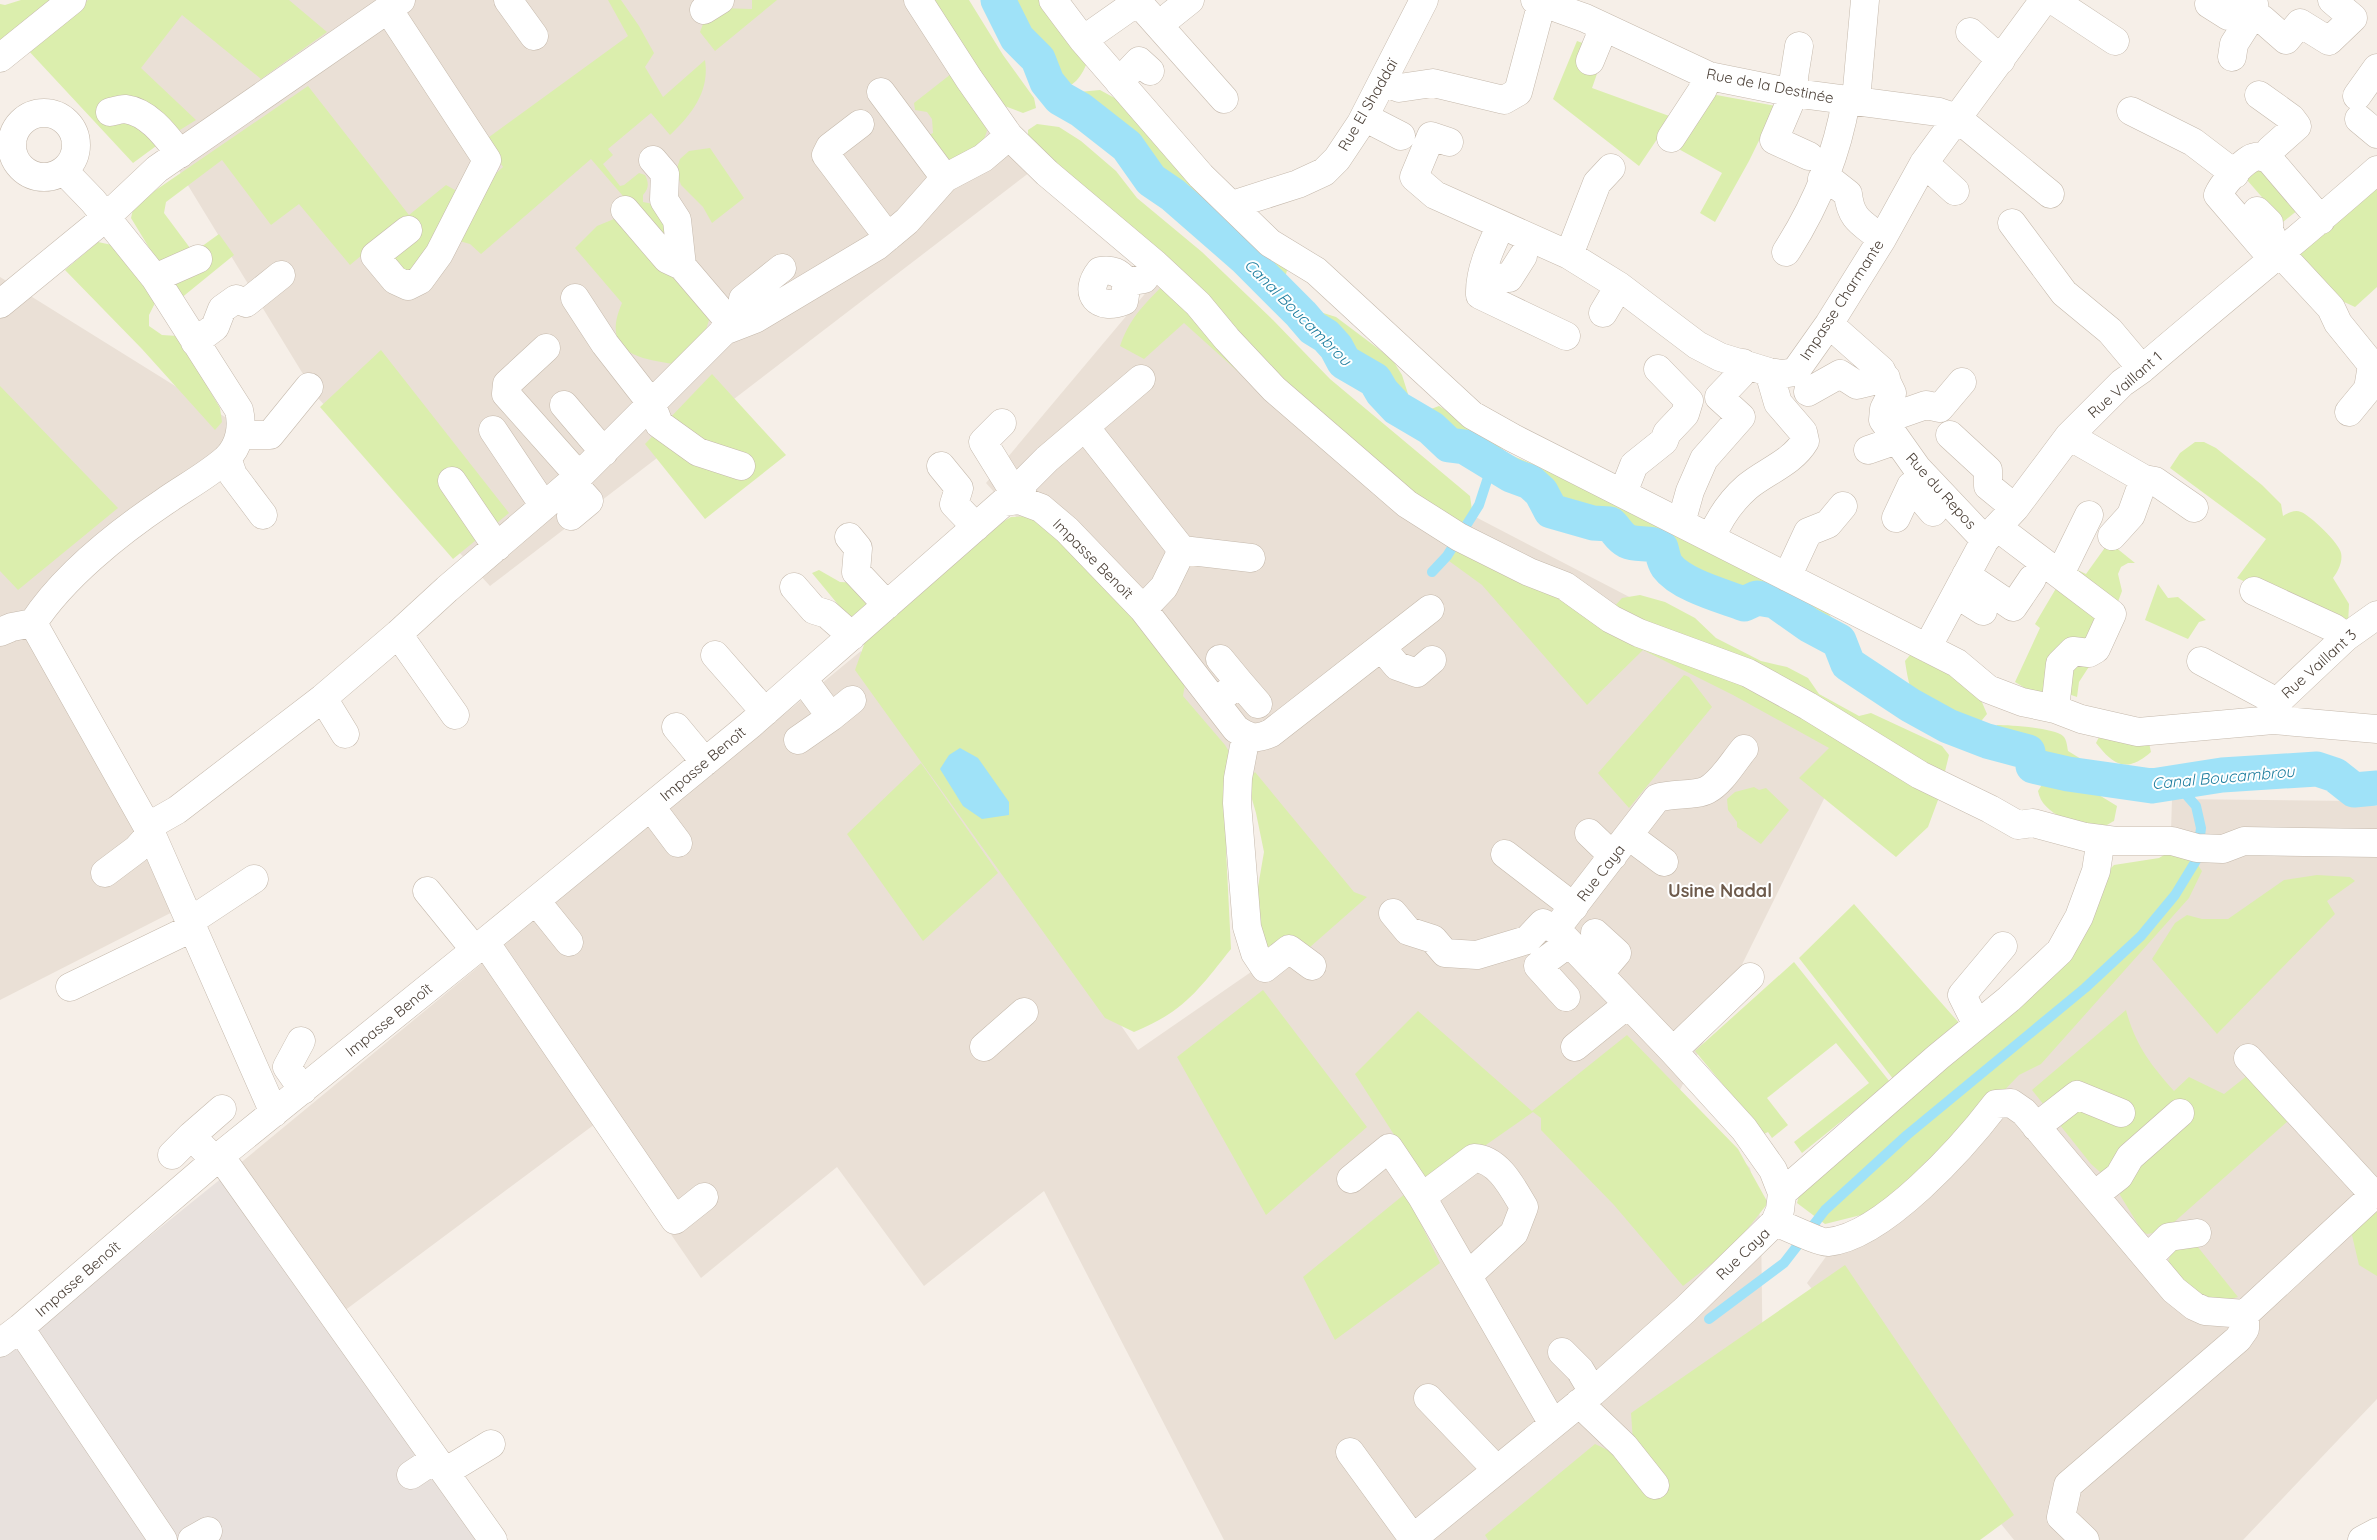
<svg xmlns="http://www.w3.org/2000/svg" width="2377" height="1540" viewBox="0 0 2377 1540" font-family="Quicksand,sans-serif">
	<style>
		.residential { fill: #eae0d6 }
		.industrial { fill: #e8e1dd }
		.green { fill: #dbeead }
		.water { fill: #9fe2f8 }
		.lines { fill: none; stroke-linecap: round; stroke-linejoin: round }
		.stream { stroke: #9fe2f8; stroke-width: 10 }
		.canal { stroke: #9fe2f8; stroke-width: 35 }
		.minor-casing { stroke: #c5b9ac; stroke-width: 29 }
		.minor { stroke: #fff; stroke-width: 28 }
		.labels { text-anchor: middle; stroke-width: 4; stroke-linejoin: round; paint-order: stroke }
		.street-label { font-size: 15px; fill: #4a3f36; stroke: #fff }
		.water-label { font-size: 16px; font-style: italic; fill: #1f7e9f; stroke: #fff }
		.quarter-label { font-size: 18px; font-weight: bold; fill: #6e5b4c; stroke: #fff }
	</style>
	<rect width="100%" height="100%" fill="#f6efe8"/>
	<path class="residential" d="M 75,0 L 913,0 L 1034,169 L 490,586 L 317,397 Z
		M 1175,258 L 1441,499 L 1741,655 L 1861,724 L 1677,1096 L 1750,1168 L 1761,1222 L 1765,1540 L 1224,1540 L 1044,1191 L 924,1286 L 837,1167 L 701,1278 L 595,1124 L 344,1311 L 238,1165 L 861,651 L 1138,1050 L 1357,899 L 986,483 Z
		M 0,277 L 259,438 L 132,534 L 43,617 L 194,901 L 0,1000 Z
		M 2172,799 L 2354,801 L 2377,806 L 2377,1399 L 2243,1540 L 2014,1540 L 1807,1283 L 1830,1251 L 2169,896 Z"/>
	<path class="industrial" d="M 238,1165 L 505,1540 L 0,1540 L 0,1357 Z"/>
	<path class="green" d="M 21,0 L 59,0 L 0,44 L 0,4 L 5,5 Z
		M 88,0 L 289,0 L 327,32 L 261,79 L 182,15 L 141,68 L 196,120 L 167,138 L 133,163 L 27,49 Z
		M 608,0 L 621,0 L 639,26 L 654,53 L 645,67 L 663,97 L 705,60 C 710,92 691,115 670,135 L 651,113 L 608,149 L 613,155 L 603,164 L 620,186 L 624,185 L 639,173 L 645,175 C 649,183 649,188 643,195 L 643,202 L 658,205 L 673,254 L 591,159 L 481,254 L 470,244 L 456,240 L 407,277 L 393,262 L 416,223 L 409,216 L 350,265 L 299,204 L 271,225 L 222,160 L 166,202 L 164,213 L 190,248 L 201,247 L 219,234 L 234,255 L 180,299 L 173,286 L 179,279 L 159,264 L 131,218 L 134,205 L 308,86 L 409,215 L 446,185 L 462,194 L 479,189 L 503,167 L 485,140 L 628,36 Z
		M 752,0 L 777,0 L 715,51 L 700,32 L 705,19 L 718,8 L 752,9 Z
		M 931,0 L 969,0 L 1003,55 L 1034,98 L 1036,108 L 1023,113 L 994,102 Z
		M 994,0 L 1044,0 L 1076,44 L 1086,65 C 1079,82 1069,90 1050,90 C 1027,65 1007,32 994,0 Z
		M 1577,41 L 1605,51 L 1592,88 L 1672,117 L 1639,166 L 1553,99 Z
		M 951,74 L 983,118 L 987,131 L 980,150 L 947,164 L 927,136 L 933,133 L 932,119 L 927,112 L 915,110 L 914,103 Z
		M 1100,90 L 1120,101 L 1203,191 L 1210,205 L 1201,220 L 1190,220 L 1175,204 L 1159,182 L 1138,167 L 1074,107 L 1079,92 Z
		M 1711,94 L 1776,106 L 1749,161 L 1715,222 L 1700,213 L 1722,173 L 1675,147 Z
		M 1037,124 L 1059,127 L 1081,141 L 1116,171 L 1137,198 L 1202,252 L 1273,320 L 1330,379 L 1470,496 L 1472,510 L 1462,523 L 1275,405 L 1184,323 L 1144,359 L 1120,346 C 1132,311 1152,299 1175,272 L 1135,229 L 1089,193 L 1028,137 L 1028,130 Z
		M 710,148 L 744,198 L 712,223 L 703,207 L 681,185 L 676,171 L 680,159 L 689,151 Z
		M 2262,166 L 2298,210 L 2279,225 L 2275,212 L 2247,180 Z
		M 2377,184 L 2377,287 L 2355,307 L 2329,295 L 2298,254 Z
		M 614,219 L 627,222 L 661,265 L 710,317 L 704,336 L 674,364 C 636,359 601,351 622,303 L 575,248 L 597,226 Z
		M 1230,238 L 1247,238 L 1288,267 L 1286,274 C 1267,282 1243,263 1229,252 Z
		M 98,242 L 112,245 L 124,255 L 155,303 L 149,315 L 149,326 L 162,335 L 178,336 L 220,408 L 222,422 L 215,430 L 142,349 L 65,270 Z
		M 1317,311 L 1336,317 L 1392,359 L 1402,375 L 1408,394 L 1402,401 L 1353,365 L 1315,329 L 1311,322 L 1310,315 Z
		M 381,350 L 509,513 L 453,559 L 320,407 Z
		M 712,374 L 786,455 L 705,519 L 645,444 Z
		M 0,386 L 118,508 L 18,590 L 0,571 Z
		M 1439,406 L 1488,437 L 1508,454 L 1552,472 L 1825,610 L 1839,626 L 1837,642 L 1831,647 L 1724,580 L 1668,563 L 1661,552 L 1621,543 L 1604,532 L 1543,504 L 1427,431 L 1423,412 Z
		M 2195,442 L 2204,442 L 2216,448 L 2262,485 L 2281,504 L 2283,516 C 2288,513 2295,509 2301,512 C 2310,515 2340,544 2341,553 C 2343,562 2338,571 2333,578 L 2349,604 L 2348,625 L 2344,628 L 2237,578 L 2266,539 L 2170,468 L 2180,453 Z
		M 1033,516 L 1059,529 L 1186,678 L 1183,696 L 1225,745 L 1233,758 L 1226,850 L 1231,949 C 1198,990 1185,1011 1134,1032 L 1105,1018 L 855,670 L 866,639 L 981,535 L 1011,517 Z
		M 2109,542 L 2135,563 L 2128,563 L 2121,567 L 2118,574 L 2122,591 L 2116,607 L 2069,566 L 2086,574 Z
		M 1461,544 L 1603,619 L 1622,598 L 1640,595 L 1665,602 L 1695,618 L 1716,638 L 1761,661 L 1787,667 L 1808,678 L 1819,694 L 1859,716 L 1871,713 L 1942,746 L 1949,755 L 1938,800 L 1928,827 L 1896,857 L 1799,778 L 1829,748 L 1733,695 L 1643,650 L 1587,705 L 1482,585 L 1449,561 Z
		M 819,570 L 840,582 L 859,583 L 873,598 L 850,619 L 812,573 Z
		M 2158,584 L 2168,598 L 2178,597 L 2206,620 L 2199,622 L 2188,639 L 2145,620 Z
		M 2058,585 L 2106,613 L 2092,662 L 2079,682 L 2077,697 L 2054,689 L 2038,696 L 2015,682 L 2040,628 L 2035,624 Z
		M 1910,655 L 1941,666 L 1981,700 L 1987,714 L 1973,731 L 1960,736 C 1921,715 1911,705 1905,661 Z
		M 1684,675 L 1689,677 L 1712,707 L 1629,808 L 1598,773 Z
		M 1997,725 C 2010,725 2055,728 2063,736 C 2067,740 2067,746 2068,751 L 2086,762 L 2074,768 L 2024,761 L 1999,749 L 1988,736 Z
		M 2101,733 L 2149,743 L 2151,752 C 2127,773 2114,766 2096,743 Z
		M 921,763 L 998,873 L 923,941 L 847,834 Z
		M 1255,772 L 1354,892 L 1367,897 L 1285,969 L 1265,951 L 1254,910 L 1264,852 L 1256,813 L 1247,782 Z
		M 2043,783 L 2094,792 L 2117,806 L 2114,821 C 2110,823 2105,827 2100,827 C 2078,826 2042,815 2038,791 Z
		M 1754,787 L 1759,790 L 1766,788 L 1789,810 L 1761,844 L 1737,827 L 1737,822 L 1728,810 L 1727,799 L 1735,792 Z
		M 2176,848 L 2189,852 L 2202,871 L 2189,898 L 2041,1064 L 2019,1075 L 1958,1138 L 1873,1212 L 1825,1224 L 1797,1203 L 1800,1192 L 2043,978 L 2099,880 L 2114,865 L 2159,858 Z
		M 2317,875 L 2350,877 L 2355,881 L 2327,901 L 2335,914 L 2217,1034 L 2152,959 L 2175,923 L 2187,915 L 2202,919 L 2228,919 L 2284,880 Z
		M 1854,904 L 1960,1024 L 1894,1080 L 1799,958 Z
		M 1794,962 L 1890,1082 L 1802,1153 L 1794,1142 L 1869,1083 L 1836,1043 L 1767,1098 L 1788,1125 L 1772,1138 L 1768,1132 L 1764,1134 L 1695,1051 Z
		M 1263,990 L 1367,1127 L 1266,1215 L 1177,1057 Z
		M 2126,1010 C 2135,1044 2150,1064 2174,1091 L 2189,1077 L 2224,1094 L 2248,1075 L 2288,1121 L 2172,1224 L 2185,1231 L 2238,1297 L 2211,1304 L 2167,1266 L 2171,1253 L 2153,1233 L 2147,1234 L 2142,1231 L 2120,1195 L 2120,1190 L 2105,1171 L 2100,1172 L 2091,1164 L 2032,1090 Z
		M 1418,1011 L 1532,1111 L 1627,1035 L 1738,1149 L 1768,1203 L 1733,1247 L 1683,1286 L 1614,1205 L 1541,1130 L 1541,1118 L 1533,1112 L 1427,1186 L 1355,1074 Z
		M 1406,1193 L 1440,1263 L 1335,1340 L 1303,1277 Z
		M 2377,1208 L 2377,1276 L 2359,1265 L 2351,1231 Z
		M 1845,1265 L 2014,1515 L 1980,1540 L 1488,1540 L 1485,1535 L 1595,1444 L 1614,1453 L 1633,1441 L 1631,1413 Z"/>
	<path class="water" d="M 960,748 L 978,758 L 1009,802 L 1009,815 L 982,819 L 963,806 L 940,769 L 949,755 Z"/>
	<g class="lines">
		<path class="stream" d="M 1432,572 L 1447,556 L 1479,505 L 1493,462
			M 1709,1319 L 1784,1263 L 1825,1210 L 1907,1135 L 2085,988 L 2141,936 L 2175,895 L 2197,859 L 2201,828 L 2196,806 L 2183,791 L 2165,784"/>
		<path class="canal" d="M 998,0 L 1017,38 L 1038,59 L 1047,82 L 1060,98 L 1081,110 L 1127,146 L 1151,180 L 1173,195 L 1244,257 L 1301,314 L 1313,328 L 1326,336 L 1336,347 L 1344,362 L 1375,380 L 1382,392 L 1397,408 L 1431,428 L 1449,445 L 1465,447 L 1511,475 L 1530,482 L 1541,492 L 1551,511 L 1593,523 L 1610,524 C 1616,529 1619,537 1627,541 C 1638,546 1650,541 1661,548 C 1663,554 1663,560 1667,566 C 1681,585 1723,596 1744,604 L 1757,598 L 1775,601 L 1809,625 L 1839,641 L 1848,664 L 1910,705 L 1948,726 L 1987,741 L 2028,752
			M 2033,766 L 2068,774 L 2152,786 L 2222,775 L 2317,769 L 2335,775 L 2354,790 L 2377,788"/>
		<defs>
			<path id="minor" d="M 508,0 L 534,36
				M 918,0 L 969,79 L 1009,136 L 1047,173 L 1155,264 L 1198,304 L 1227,339 L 1274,389 L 1407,504 L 1459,537 L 1529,572 L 1565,586 L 1611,619 L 1639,633 L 1748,673 L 1808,706 L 1920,775 L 1990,809 L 2018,825 L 2033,823 L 2085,837 L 2116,841 L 2172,841 L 2197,848 L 2223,849 L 2244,841 L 2377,843
				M 1053,0 L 1083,40 L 1201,176 L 1270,243 L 1316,271 L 1472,415 L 1513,438 L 1957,663 L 1988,689 L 2022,702 L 2055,709 L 2081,719 L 2138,732 L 2273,720 L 2377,729
				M 1136,0 L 1224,99
				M 1535,0 L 1585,18 L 1709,76 L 1794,93 L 1939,112 L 1957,118 L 2050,194
				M 2053,0 L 2115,41
				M 2209,4 L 2228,16 L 2240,0
				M 388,9 L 487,160 L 439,254 L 420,280 L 408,286 L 395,280 L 375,256 L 408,230
				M 704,10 L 720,0
				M 1170,16 L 1190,0
				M 2262,19 L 2286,40 L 2300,23 L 2329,41 L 2353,18 L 2332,0
				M 1970,32 L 2001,60
				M 1083,40 L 1140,0
				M 1799,46 L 1794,77 L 1794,93 L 1774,140 L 1809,156
				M 2232,57 L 2234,44 L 2255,11 L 2254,4 L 2248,0
				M 0,58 L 72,0
				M 1590,61 L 1604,27
				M 1119,82 L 1139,61 L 1150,71
				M 1383,82 L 1399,88 L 1433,83 L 1504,100 L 1518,92 L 1542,2
				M 881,92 L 945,178
				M 2259,95 L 2291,118 L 2297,126 L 2270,150 L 2269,159
				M 2357,96 L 2377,68
				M 1856,100 L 1865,0
				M 2131,111 L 2193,142 L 2235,174
				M 110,112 C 114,111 121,109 125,109 C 149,112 166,136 180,154
				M12 145a32 32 0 1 1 64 0a32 32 0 1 1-64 0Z
				M 1364,117 L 1401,136
				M 2359,119 L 2377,134
				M 860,124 L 830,147 L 826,155 L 888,237
				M 1671,138 L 1703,89 L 1709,76
				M 1449,142 L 1431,136 L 1414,177 L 1435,195 L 1569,255 L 1619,286 L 1697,345 L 1720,357 L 1769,372 L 1782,374 L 1795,372 L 1829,324 L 1882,239 L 1924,163 L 2044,0
				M 653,160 L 665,174 L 664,200 L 677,220 L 682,266
				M 1924,163 L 1955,191
				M 1822,179 L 1834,183 L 1848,194 C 1851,221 1863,223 1882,239
				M 1232,205 L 1298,184 L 1324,172 L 1337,159 L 1361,123 L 1424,0
				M 625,210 L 667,259 L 682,266 L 734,327
				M 2257,211 L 2269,223 L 2269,230 L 2279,252 L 2331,308 L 2338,323 L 2372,365 L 2368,389 L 2349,412
				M 2012,223 L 2064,293 L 2110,331 L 2142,369
				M 1501,225 C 1491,246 1479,271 1480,295 L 1566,336
				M 1786,252 C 1815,207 1837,154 1846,101
				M 1569,255 L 1597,183 L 1611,168
				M 2272,258 L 2218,195 C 2222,185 2240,165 2250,159 C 2256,155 2263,157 2269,159 L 2321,220
				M 1482,276 L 1509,278 L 1523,256
				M 155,278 L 198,259
				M 1127,282 L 1124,301 C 1098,311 1082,294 1100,271 C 1112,269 1119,272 1127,282 L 1144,279 L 1155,264
				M 575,298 L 605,344 L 651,403 L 659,424 L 698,452 L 741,466
				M 0,304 L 105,218 L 157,169 L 401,0
				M 1603,313 L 1619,286
				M 755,319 L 743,299 L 782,268
				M 1829,324 L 1881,370 L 1892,393 L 1884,409 L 1883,420 L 1917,468 L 1985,540
				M 195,342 L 215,327 L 222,309 L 236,299 L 246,303 L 281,275
				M 546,348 L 507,384 L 506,394 L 579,476
				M 1808,392 L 1840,374 L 1857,385 L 1886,378
				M 564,405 L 604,452
				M 1883,420 L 1926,405 L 1940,408 L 1962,382
				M 1002,423 L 983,442 L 1019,500 L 1024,482 L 1047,459 L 1141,379
				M 1085,427 L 1182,550 L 1251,558
				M 493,430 L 544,506
				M 240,435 L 270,435 L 309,387
				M 1950,435 L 1988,470 L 1988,486 L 2015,508
				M 2069,436 L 2144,479 L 2131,515 L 2112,536
				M 1868,450 L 1897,440
				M 227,458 L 233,475 L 263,515
				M 941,466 L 959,488 L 954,504 L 976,527
				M 2144,479 L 2155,481 L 2194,508
				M 452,481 L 497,547
				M 1623,493 L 1634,465 L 1664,441 L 1667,433 L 1685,414 L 1689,401 L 1658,369
				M 571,516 L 589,501 L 572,482
				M 1896,518 L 1911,486 L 1933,512
				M 1681,523 L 1690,491 L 1704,459 L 1741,417 L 1719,397 L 1741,374 L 1743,363
				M 1997,527 L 2112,614 L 2096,649 L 2089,653 L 2073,651 L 2060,664 L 2055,709
				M 849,537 L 858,548 L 856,572 L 887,605
				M 1711,538 C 1719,519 1731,501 1747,487 C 1766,471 1792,463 1805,441 L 1803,432 L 1778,403 L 1769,372
				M 2060,574 L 2089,515
				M 1966,575 L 2013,607 L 2032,579
				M 1787,577 L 1808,532 L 1828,524 L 1843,506
				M 794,587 L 814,610 L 827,614 L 852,636
				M 2254,591 L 2334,628 L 2346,637
				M 1956,594 L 1983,611
				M 1143,609 L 1164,587 L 1182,550
				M 33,623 L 151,833 L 274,1113
				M 0,632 L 12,627 L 33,623 C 63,577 118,533 164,502 C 184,488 208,475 226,459 C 240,446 243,426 239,410 L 155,278 L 93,201 L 64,171
				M 398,634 L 455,715
				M 1382,648 L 1397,666 L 1417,673 L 1432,660
				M 1927,648 L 1985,540 L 2015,508 L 2069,436 L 2122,383 L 2142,369 C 2220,302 2300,238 2377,170
				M 715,655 L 765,712
				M 2201,661 L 2277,702
				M 1239,682 L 1258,704
				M 323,698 L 345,734
				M 1217,702 L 1239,682 L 1220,659
				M 831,717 L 852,700
				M 2273,720 L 2277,702 L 2346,637 L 2377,615
				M 676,727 L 705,762
				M 1246,736 L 1238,778 L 1237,803 L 1247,927 L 1255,953 L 1265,968 L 1289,949 L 1312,966
				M 798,740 L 831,717 L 803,679
				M 651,807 L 678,843
				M 147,827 L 177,810 L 323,698 L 398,634 L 447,589 L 579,476 L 724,331 L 755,319 L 877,246 L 907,221 L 945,178 L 983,158 L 1009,136
				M 1589,833 L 1613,856
				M 1629,836 L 1664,862
				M 1505,854 L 1574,907
				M 105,873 L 137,849 L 151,833
				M 427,891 L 475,950
				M 536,901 L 569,942
				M 1393,913 L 1408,931 L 1433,939 L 1445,953 L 1477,955 L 1527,940 L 1543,923 L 1558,931
				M 189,922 L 254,879
				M 1595,933 L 1617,953 L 1599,974
				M 485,942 L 675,1220 L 704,1197
				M 70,987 L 192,928
				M 1566,997 L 1538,966 L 1569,943
				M 1977,1025 L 1962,995 L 2003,946
				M 301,1041 L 287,1067 L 303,1090
				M 984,1047 L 1024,1012
				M 1575,1047 L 1628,1004
				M 1673,1051 L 1750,977
				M 2248,1058 L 2374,1195
				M 2036,1127 L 2077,1095 L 2121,1113
				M 172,1155 L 191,1136
				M 220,1156 L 493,1540
				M 215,1160 L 191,1136 L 222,1109
				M 1351,1179 L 1389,1148 L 1422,1197 L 1553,1424
				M 1782,1193 L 1938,1057 L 2009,999 L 2060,951 L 2079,917 L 2096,871 L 2101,839
				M 2096,1194 L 2119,1176 L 2130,1157 L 2180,1113
				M 1422,1197 L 1474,1158 C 1499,1159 1513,1189 1524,1207 L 1514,1233 L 1476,1268 L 1466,1273
				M 1775,1222 C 1785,1226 1821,1243 1828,1242 C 1883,1237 1964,1146 1996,1104 L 2011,1103 L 2024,1112 L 2174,1290 L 2194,1306 L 2205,1311 L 2245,1314 L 2377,1192
				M 2148,1258 L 2169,1237 L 2197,1233
				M 20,1328 L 163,1540
				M 0,1343 L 20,1328 L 220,1156 L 485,942 L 750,725 L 1004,502 L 1019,500 L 1041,508 L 1067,530 L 1143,609 L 1236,729 C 1249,738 1256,740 1271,733 L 1430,609
				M 1562,1352 L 1580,1370 L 1593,1392
				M 1428,1398 L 1497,1470
				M 1579,1403 L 1624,1446 L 1655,1485
				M 1350,1452 L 1414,1540
				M 445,1472 L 491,1444
				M 411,1475 L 435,1459
				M 192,1540 L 208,1531
				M 1411,1540 L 1593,1392 L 1685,1310 L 1775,1222 L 1780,1210 L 1782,1193 L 1773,1170 L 1744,1129 L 1673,1051 L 1558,931 L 1563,920 L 1657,798 C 1672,793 1696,796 1707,790 C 1722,782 1733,762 1744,749
				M 2085,1540 L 2061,1517 L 2068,1485 L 2238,1339 L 2245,1329 L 2245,1314
				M 2362,1540 L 2377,1532"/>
		</defs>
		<use href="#minor" class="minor-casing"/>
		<use href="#minor" class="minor"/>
	</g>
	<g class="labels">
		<g class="street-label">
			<text transform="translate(1770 86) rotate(11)" y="5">Rue de la Destinée</text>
			<text transform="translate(1368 105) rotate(-60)" y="5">Rue El Shaddaï</text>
			<text transform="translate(1842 300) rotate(-57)" y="5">Impasse Charmante</text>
			<text transform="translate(2125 385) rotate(-41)" y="5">Rue Vaillant 1</text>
			<text transform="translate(1941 491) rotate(48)" y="5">Rue du Repos</text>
			<text transform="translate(1093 559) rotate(45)" y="5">Impasse Benoît</text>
			<text transform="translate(2319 664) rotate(-42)" y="5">Rue Vaillant 3</text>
			<text transform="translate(703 764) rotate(-40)" y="5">Impasse Benoît</text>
			<text transform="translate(1601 873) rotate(-52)" y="5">Rue Caya</text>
			<text transform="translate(389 1020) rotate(-39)" y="5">Impasse Benoît</text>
			<text transform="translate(1743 1254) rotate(-44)" y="5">Rue Caya</text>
			<text transform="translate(78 1279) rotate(-41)" y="5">Impasse Benoît</text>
		</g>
		<g class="water-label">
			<text transform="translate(1298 312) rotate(45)" y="6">Canal Boucambrou</text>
			<text transform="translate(2223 777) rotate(-5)" y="6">Canal Boucambrou</text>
		</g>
		<g class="quarter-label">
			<text x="1720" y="897">Usine Nadal</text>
		</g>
	</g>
</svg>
